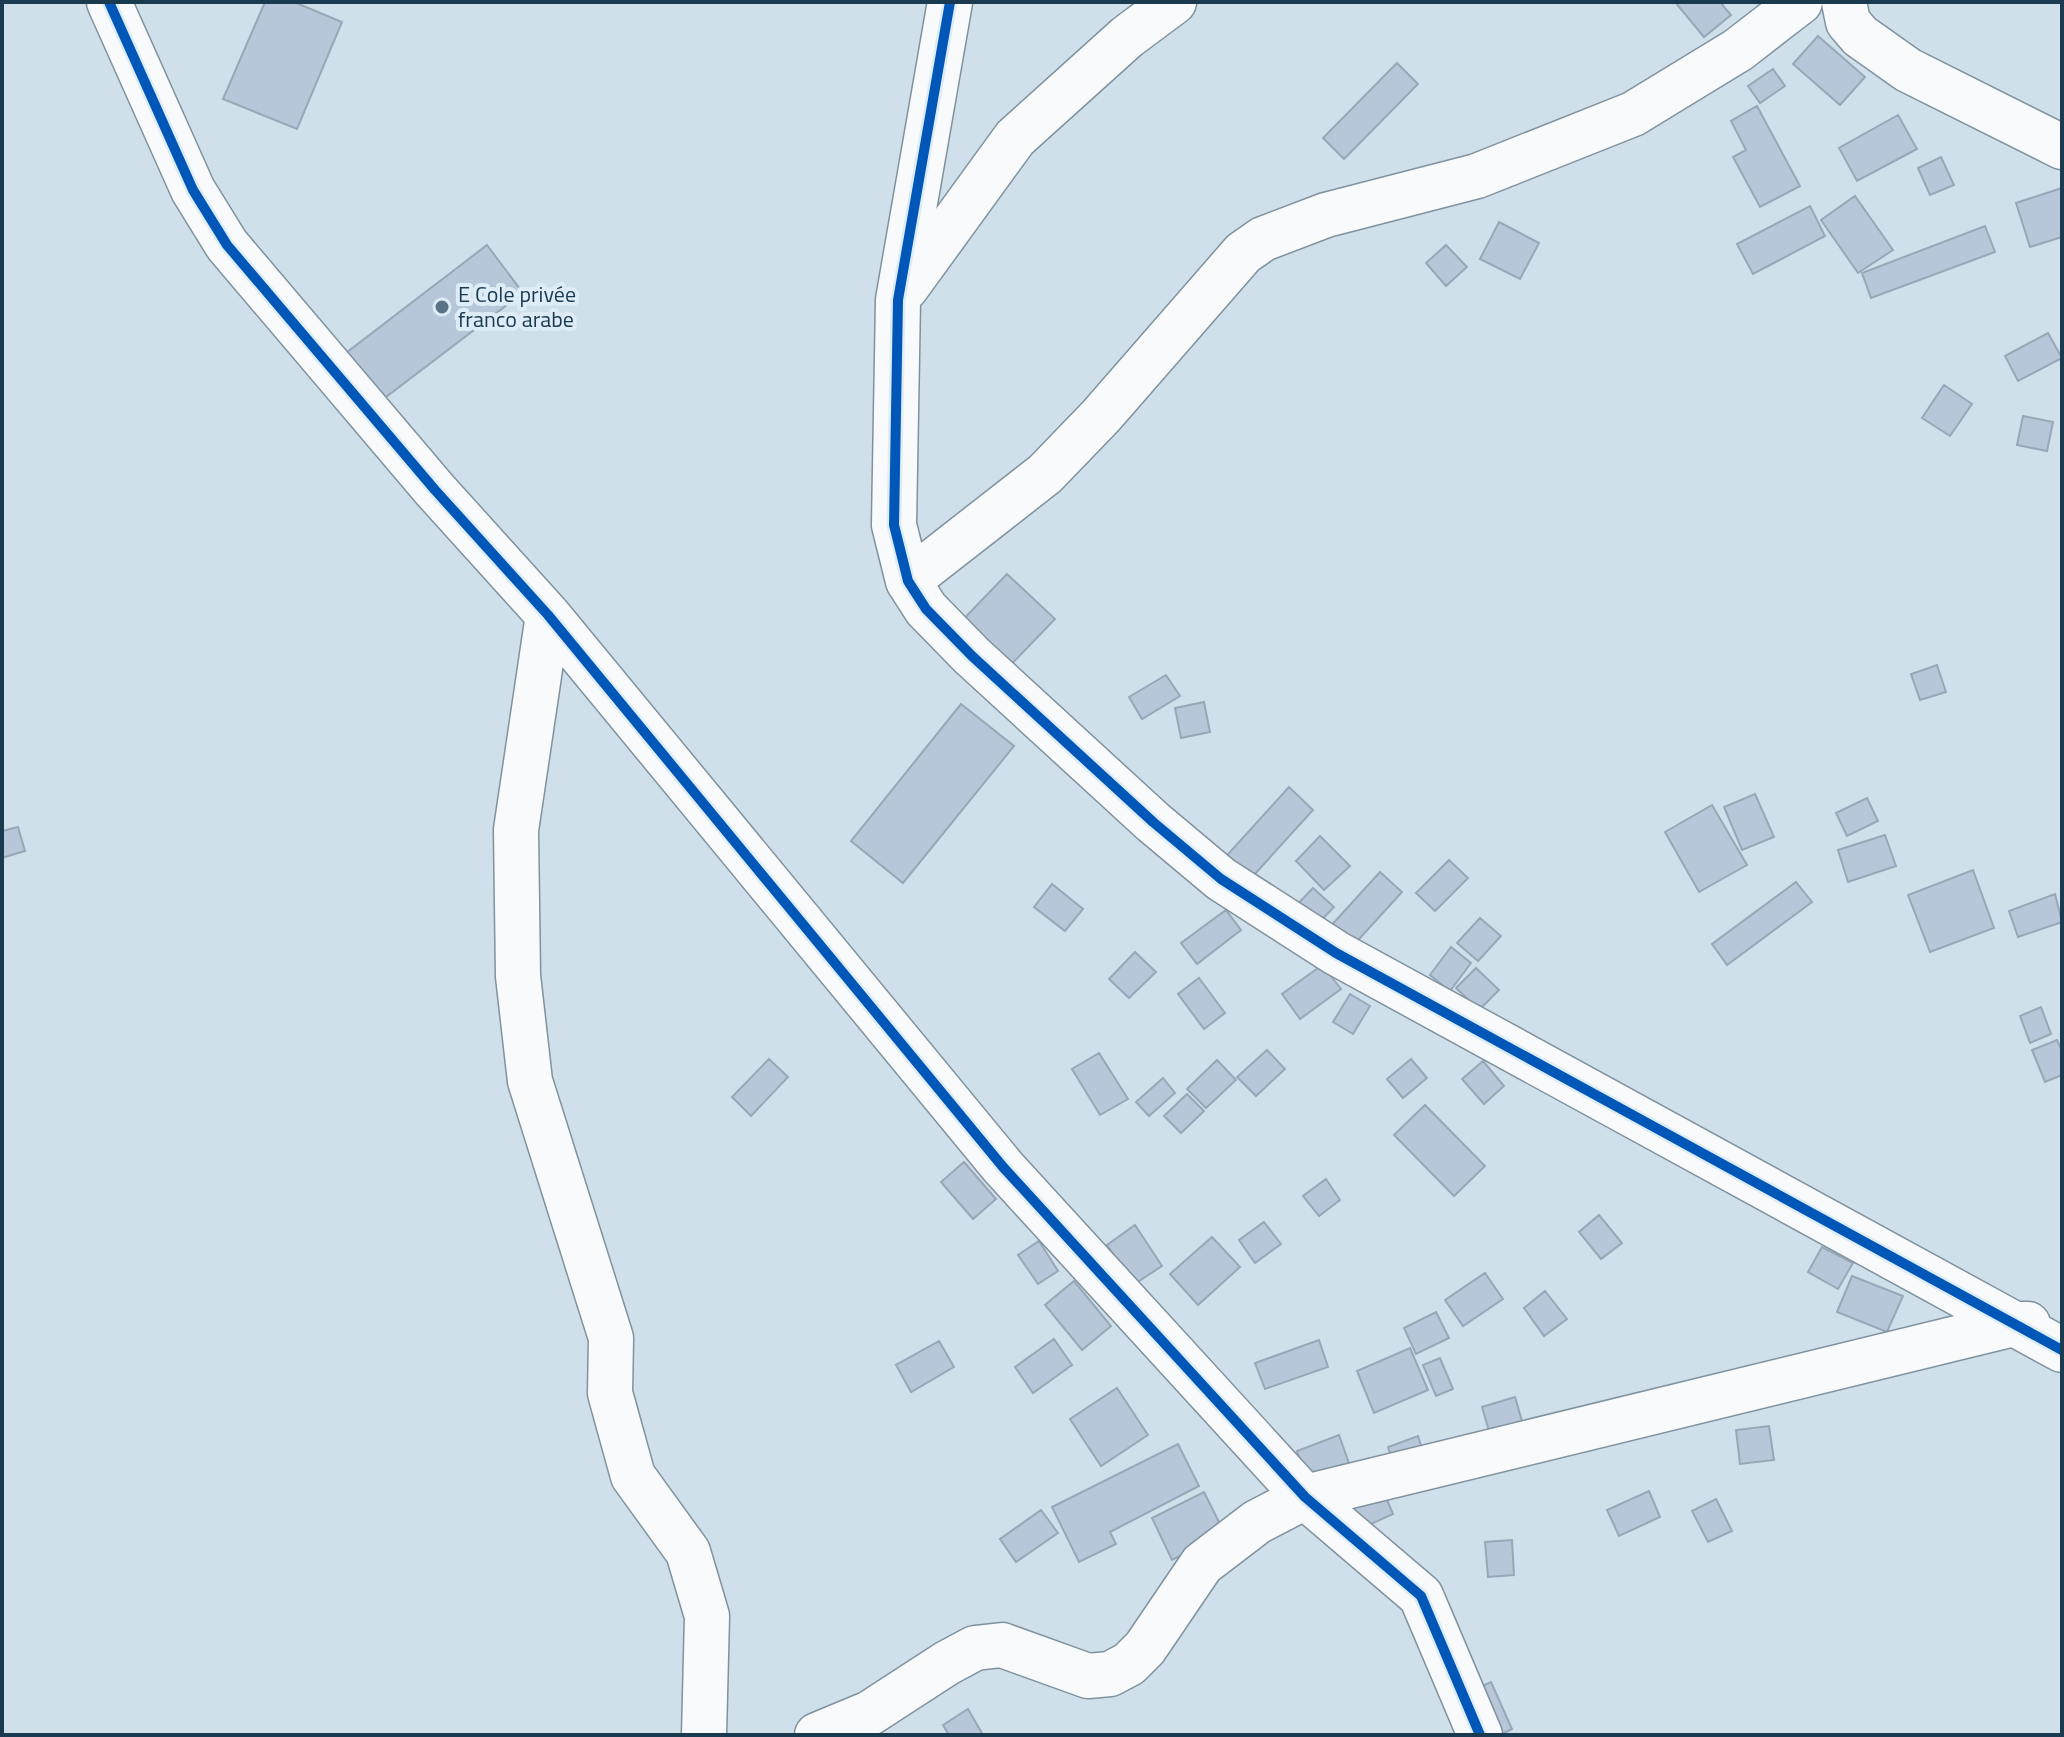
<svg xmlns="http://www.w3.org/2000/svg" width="2064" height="1737" viewBox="0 0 2064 1737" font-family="'Titillium Web',sans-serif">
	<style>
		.building { fill: #b7c6d8; stroke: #98a7b8; stroke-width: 2 }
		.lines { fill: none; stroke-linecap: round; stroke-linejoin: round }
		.street-casing { stroke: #7f929e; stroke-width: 47 }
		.street { stroke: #f8fafc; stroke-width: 44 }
		.cycleway-casing { stroke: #deecf7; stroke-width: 15 }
		.cycleway { stroke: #0057b8; stroke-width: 10 }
		.poi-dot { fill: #5a7486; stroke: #deecf7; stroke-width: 3 }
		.labels { text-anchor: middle; stroke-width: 8; stroke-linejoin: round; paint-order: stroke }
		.poi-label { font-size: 22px; fill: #1a3a50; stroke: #deecf7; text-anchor: start }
	</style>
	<rect width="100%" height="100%" fill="#d0e0eb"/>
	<path class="building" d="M 265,2 L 294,2 L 342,22 L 297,129 L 223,99 Z
		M 1675,2 L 1720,2 L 1731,15 L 1704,37 Z
		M 1818,36 L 1865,77 L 1840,105 L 1793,64 Z
		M 1397,63 L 1418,84 L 1344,159 L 1323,138 Z
		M 1773,69 L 1785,86 L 1760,103 L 1748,86 Z
		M 1757,106 L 1800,186 L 1760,207 L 1733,157 L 1746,150 L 1731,121 Z
		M 1898,115 L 1917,149 L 1857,181 L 1839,148 Z
		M 1941,157 L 1954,185 L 1930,195 L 1918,168 Z
		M 2062,188 L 2062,237 L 2030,247 L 2016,203 Z
		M 1855,196 L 1893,250 L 1858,273 L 1821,220 Z
		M 1810,206 L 1825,236 L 1753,274 L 1737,244 Z
		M 1499,222 L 1539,243 L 1520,279 L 1480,259 Z
		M 1985,226 L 1995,252 L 1871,298 L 1862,273 Z
		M 487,245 L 523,293 L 378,403 L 342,356 Z
		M 1446,245 L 1467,267 L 1446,286 L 1426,263 Z
		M 2048,333 L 2062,358 L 2018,381 L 2005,356 Z
		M 1944,385 L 1972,404 L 1950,436 L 1922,418 Z
		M 2023,416 L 2053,422 L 2047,451 L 2017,445 Z
		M 1007,574 L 1055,619 L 1002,674 L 954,629 Z
		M 1937,665 L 1946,692 L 1920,700 L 1911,674 Z
		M 1166,675 L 1180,696 L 1142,719 L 1129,697 Z
		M 1204,702 L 1210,732 L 1181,738 L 1175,708 Z
		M 961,704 L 1014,746 L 903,883 L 851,841 Z
		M 1289,787 L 1313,810 L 1244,886 L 1220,863 Z
		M 1755,794 L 1774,837 L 1742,850 L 1724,807 Z
		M 1867,798 L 1878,821 L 1847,836 L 1836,813 Z
		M 1712,805 L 1747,865 L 1699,892 L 1665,832 Z
		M 18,827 L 25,851 L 2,858 L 2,831 Z
		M 1885,835 L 1896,866 L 1848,882 L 1838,850 Z
		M 1320,836 L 1350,866 L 1324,890 L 1296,861 Z
		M 1449,860 L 1468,878 L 1435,911 L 1416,893 Z
		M 1973,870 L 1994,928 L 1930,952 L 1908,895 Z
		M 1380,872 L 1402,892 L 1350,949 L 1328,929 Z
		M 1796,882 L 1812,902 L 1727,965 L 1712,944 Z
		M 1052,884 L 1083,909 L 1065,931 L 1034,907 Z
		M 1313,888 L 1334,907 L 1311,931 L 1291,911 Z
		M 2055,894 L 2062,922 L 2018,937 L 2009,911 Z
		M 1226,910 L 1241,930 L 1197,964 L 1181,943 Z
		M 1480,918 L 1501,936 L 1478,961 L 1457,943 Z
		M 1451,947 L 1471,963 L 1450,991 L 1430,975 Z
		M 1135,952 L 1156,972 L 1129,998 L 1109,979 Z
		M 1322,965 L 1341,989 L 1300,1019 L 1282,994 Z
		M 1476,968 L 1499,990 L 1479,1010 L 1456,988 Z
		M 1199,978 L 1225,1013 L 1204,1029 L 1178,994 Z
		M 1350,994 L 1370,1006 L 1353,1034 L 1333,1022 Z
		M 2041,1007 L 2051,1034 L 2030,1043 L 2020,1016 Z
		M 2057,1040 L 2062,1051 L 2062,1075 L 2045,1082 L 2032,1050 Z
		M 1267,1050 L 1285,1069 L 1256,1096 L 1237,1077 Z
		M 1099,1053 L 1128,1099 L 1100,1115 L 1072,1069 Z
		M 769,1059 L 788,1077 L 751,1116 L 732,1097 Z
		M 1411,1059 L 1427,1078 L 1403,1098 L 1387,1079 Z
		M 1217,1060 L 1236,1080 L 1206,1108 L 1187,1089 Z
		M 1483,1061 L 1504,1086 L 1484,1104 L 1462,1079 Z
		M 1163,1078 L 1175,1093 L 1149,1116 L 1136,1102 Z
		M 1187,1094 L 1204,1111 L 1181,1133 L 1164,1116 Z
		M 1425,1105 L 1485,1166 L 1454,1196 L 1394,1135 Z
		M 964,1162 L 996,1199 L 973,1219 L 941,1182 Z
		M 1326,1179 L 1340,1200 L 1319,1216 L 1303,1196 Z
		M 1599,1215 L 1622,1243 L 1601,1259 L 1579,1232 Z
		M 1264,1222 L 1281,1244 L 1255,1263 L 1239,1240 Z
		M 1135,1225 L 1162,1266 L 1133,1285 L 1107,1245 Z
		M 1212,1237 L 1240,1267 L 1198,1305 L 1170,1274 Z
		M 1039,1241 L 1058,1271 L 1038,1284 L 1018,1255 Z
		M 1822,1247 L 1853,1263 L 1838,1289 L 1808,1272 Z
		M 1485,1273 L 1503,1299 L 1463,1326 L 1445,1300 Z
		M 1852,1276 L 1903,1296 L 1887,1332 L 1837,1312 Z
		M 1074,1281 L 1111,1326 L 1082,1350 L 1045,1305 Z
		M 1545,1291 L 1567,1319 L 1544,1336 L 1524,1308 Z
		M 1436,1312 L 1449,1338 L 1416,1354 L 1404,1328 Z
		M 1054,1339 L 1072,1365 L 1033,1393 L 1015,1367 Z
		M 1319,1340 L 1328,1367 L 1265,1389 L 1255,1363 Z
		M 939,1341 L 954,1367 L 911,1392 L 896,1365 Z
		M 1410,1348 L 1428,1390 L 1374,1413 L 1357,1371 Z
		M 1440,1358 L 1453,1389 L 1436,1396 L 1423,1365 Z
		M 1117,1388 L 1148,1435 L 1101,1466 L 1070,1419 Z
		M 1515,1397 L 1522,1421 L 1489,1431 L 1482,1407 Z
		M 1769,1426 L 1774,1460 L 1740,1464 L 1736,1430 Z
		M 1339,1435 L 1352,1472 L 1310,1487 L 1297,1451 Z
		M 1418,1436 L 1425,1458 L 1395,1468 L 1388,1447 Z
		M 1178,1444 L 1199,1486 L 1110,1532 L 1116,1544 L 1079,1562 L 1052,1507 Z
		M 1382,1488 L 1393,1514 L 1360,1529 L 1349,1503 Z
		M 1649,1491 L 1660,1517 L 1619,1536 L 1607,1510 Z
		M 1204,1492 L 1225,1534 L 1172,1560 L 1152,1518 Z
		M 1716,1499 L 1732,1531 L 1708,1542 L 1692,1511 Z
		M 1041,1510 L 1058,1533 L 1016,1562 L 1000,1539 Z
		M 1512,1540 L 1514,1575 L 1488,1577 L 1485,1542 Z
		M 1491,1682 L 1512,1729 L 1500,1735 L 1464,1694 Z
		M 968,1709 L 983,1735 L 949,1735 L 943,1725 Z"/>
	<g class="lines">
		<defs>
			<path id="street" d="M 109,2 L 193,190 L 227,245 L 435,490 L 548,615 L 1003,1167 L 1305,1497 L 1421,1596 L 1480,1735
				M 950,2 L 898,300 L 894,525 L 908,581 L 926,609 L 972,656 L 1153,822 L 1221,879 L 1336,953 L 2062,1350
				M 1844,2 L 1848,22 L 1860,36 L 1908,70 L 2062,147
				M 906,288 L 1015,138 L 1127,37 L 1174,2
				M 908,581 L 1045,474 L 1101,416 L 1243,253 L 1263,239 L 1326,215 L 1477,176 L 1633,114 L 1738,50 L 1800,2
				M 548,615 L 516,830 L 518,976 L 530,1081 L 611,1338 L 610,1393 L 633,1476 L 688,1552 L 707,1616 L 704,1735
				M 817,1735 L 870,1713 L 947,1663 L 975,1648 L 1002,1645 L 1088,1676 L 1110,1674 L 1129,1664 L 1145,1648 L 1202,1564 L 1257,1522 L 1305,1497 L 2014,1324 L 2028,1324"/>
		</defs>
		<use href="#street" class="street-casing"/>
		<use href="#street" class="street"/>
		<defs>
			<path id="cycleway" d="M 109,2 L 193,190 L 227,245 L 435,490 L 548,615 L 1003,1167 L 1305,1497 L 1421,1596 L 1480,1735
				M 950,2 L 898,300 L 894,525 L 908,581 L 926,609 L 972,656 L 1153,822 L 1221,879 L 1336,953 L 2062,1350"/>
		</defs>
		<use href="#cycleway" class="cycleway-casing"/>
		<use href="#cycleway" class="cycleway"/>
	</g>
	<circle class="poi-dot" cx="442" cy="307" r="8"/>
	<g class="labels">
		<g class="poi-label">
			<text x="458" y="302">E Cole privée<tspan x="458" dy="25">franco arabe</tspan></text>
		</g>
	</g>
	<rect width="2064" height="1737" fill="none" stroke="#1a3a50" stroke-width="8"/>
</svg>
